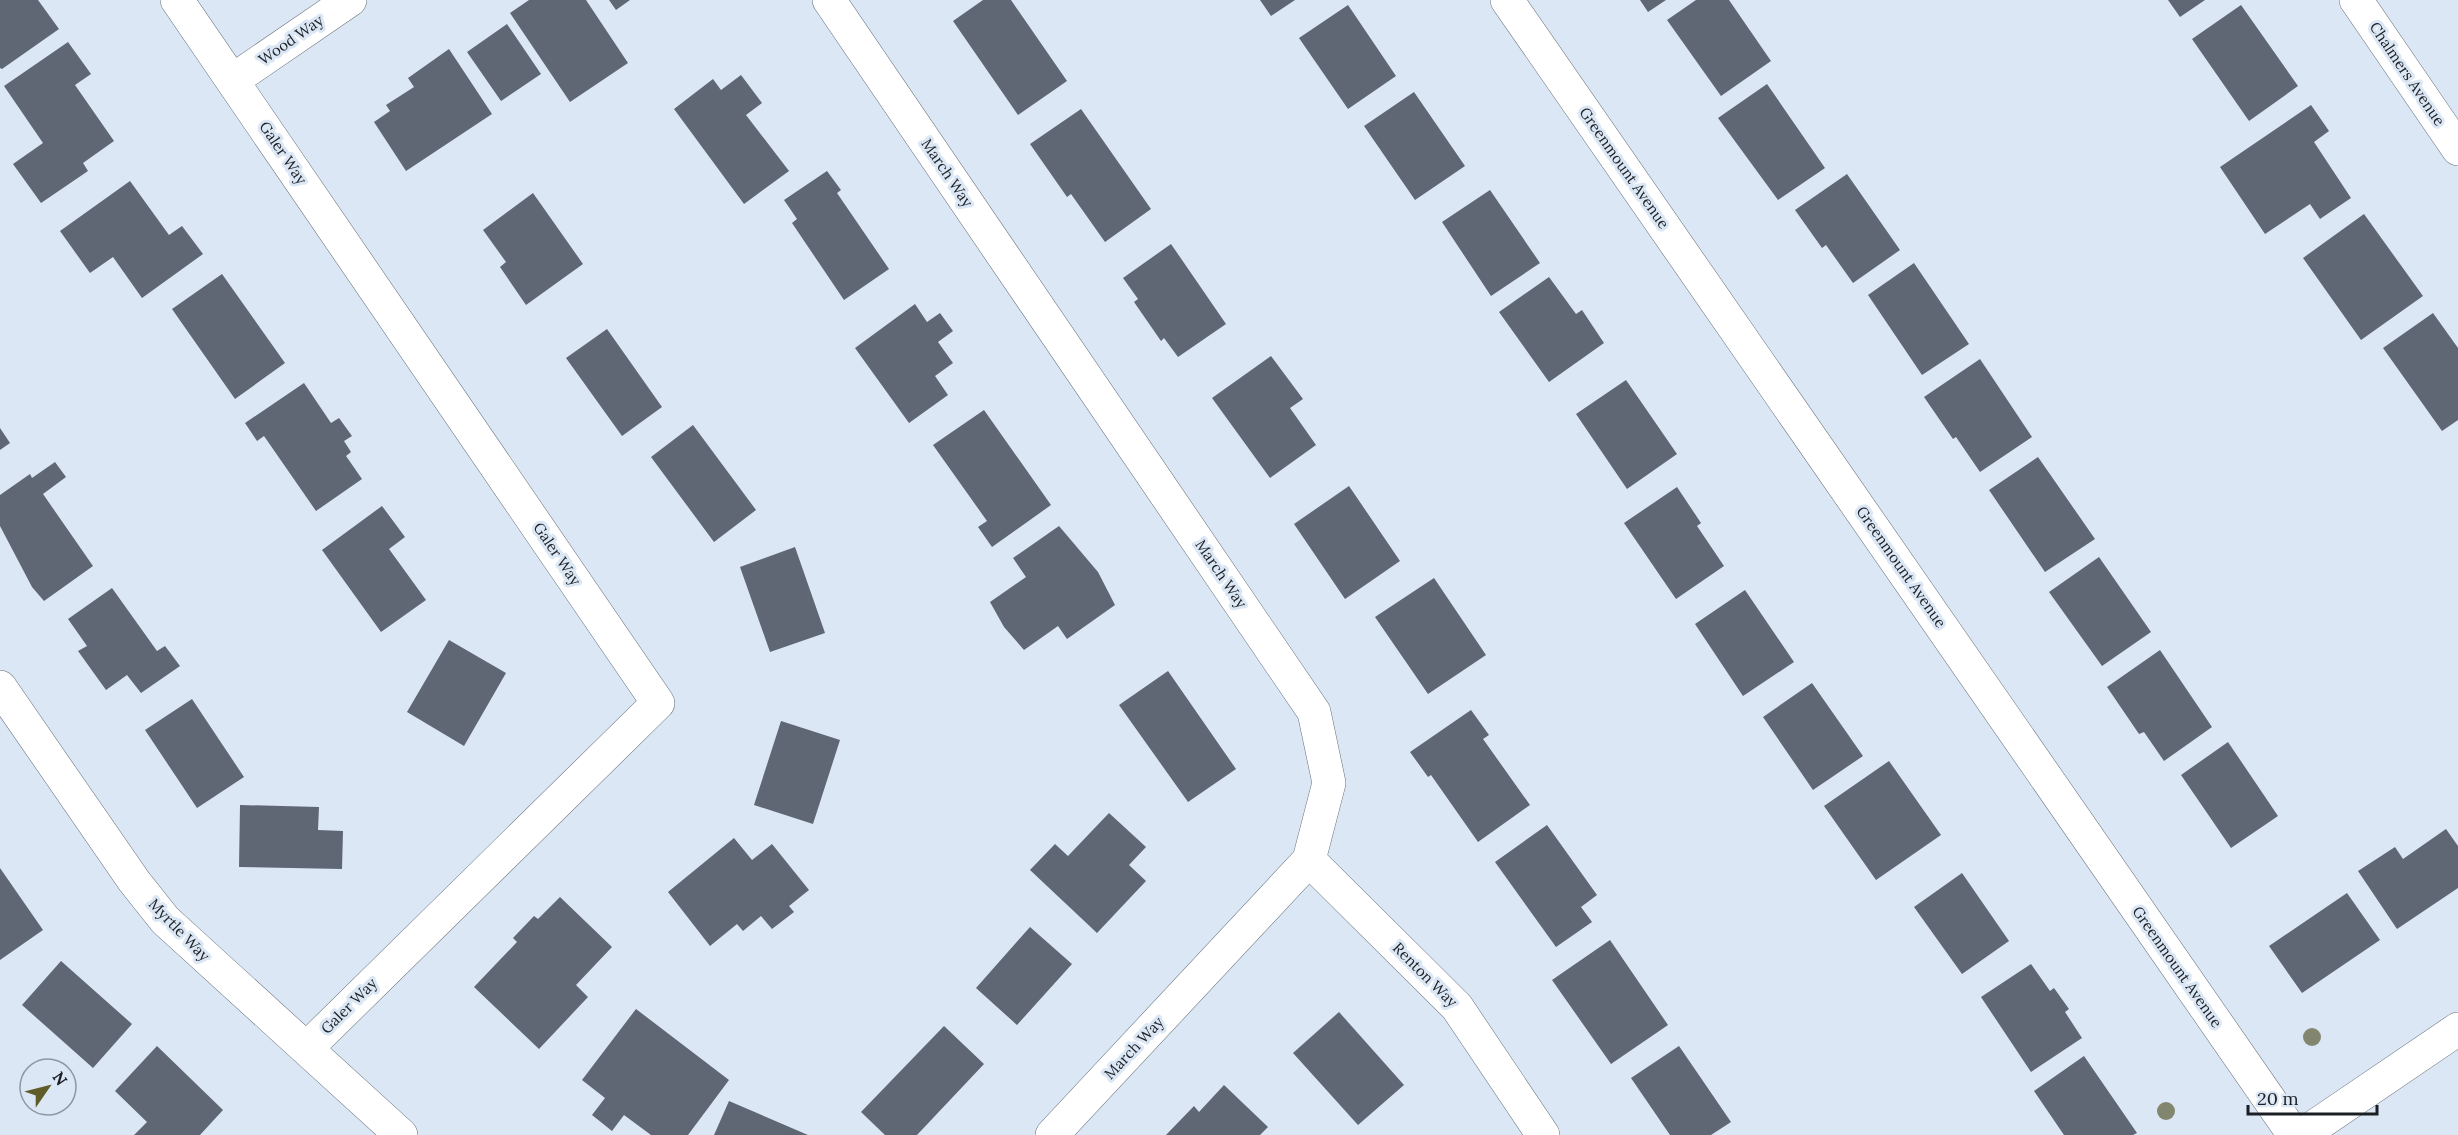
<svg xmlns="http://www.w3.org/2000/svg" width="2458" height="1135" viewBox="0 0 2458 1135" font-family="Lora,serif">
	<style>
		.building { fill: #5e6773 }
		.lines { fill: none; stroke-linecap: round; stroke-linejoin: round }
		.street-casing { stroke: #646e79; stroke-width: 34 }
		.secondary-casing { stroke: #646e79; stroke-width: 34 }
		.street { stroke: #fff; stroke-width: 33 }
		.secondary { stroke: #fff; stroke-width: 33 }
		.tree { fill: #83866e }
		.labels { text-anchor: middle; stroke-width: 6; stroke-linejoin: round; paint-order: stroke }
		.street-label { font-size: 15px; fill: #1b1f24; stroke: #dbe7f4 }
	</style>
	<rect width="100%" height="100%" fill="#dbe7f4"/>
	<path class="building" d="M 0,0 L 38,0 L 59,29 L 2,69 L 0,68 Z
		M 529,0 L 586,0 L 628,63 L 570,102 L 510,13 Z
		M 609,0 L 630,0 L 616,10 Z
		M 983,0 L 1011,0 L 1067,81 L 1018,115 L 953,21 Z
		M 1260,0 L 1295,0 L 1271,16 Z
		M 1640,0 L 1666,0 L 1648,12 Z
		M 1696,0 L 1729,0 L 1771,61 L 1721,96 L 1667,20 Z
		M 2168,0 L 2205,0 L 2180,17 Z
		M 1348,5 L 1396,76 L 1348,109 L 1299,38 Z
		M 2241,5 L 2298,86 L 2249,121 L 2192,39 Z
		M 507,24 L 541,74 L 501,101 L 467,52 Z
		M 68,42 L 91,74 L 75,85 L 114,141 L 83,163 L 88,171 L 41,203 L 13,164 L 43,143 L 4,86 Z
		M 449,49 L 492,114 L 406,171 L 374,122 L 390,111 L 386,105 L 414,87 L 408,78 Z
		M 741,75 L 762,103 L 746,115 L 789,171 L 744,204 L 674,109 L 713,79 L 721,90 Z
		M 1767,84 L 1825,168 L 1778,200 L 1718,118 Z
		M 1414,92 L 1465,166 L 1415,200 L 1364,126 Z
		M 2311,105 L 2329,131 L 2314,142 L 2351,198 L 2320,219 L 2310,204 L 2265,234 L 2220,167 Z
		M 1081,109 L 1151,209 L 1105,242 L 1071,194 L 1067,197 L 1030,144 Z
		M 827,171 L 841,190 L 837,193 L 889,269 L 844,300 L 792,223 L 797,219 L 784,200 Z
		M 1847,174 L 1900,250 L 1853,283 L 1826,245 L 1822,248 L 1795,210 Z
		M 130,181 L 169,235 L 182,226 L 203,254 L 142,298 L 113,257 L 90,273 L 60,231 Z
		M 1490,190 L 1540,263 L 1491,296 L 1442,222 Z
		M 533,193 L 583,264 L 526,305 L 500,267 L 506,262 L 483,230 Z
		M 2364,214 L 2423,296 L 2361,340 L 2303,258 Z
		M 1171,244 L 1226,324 L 1178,357 L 1164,338 L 1161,341 L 1134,302 L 1138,299 L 1123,278 Z
		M 1914,263 L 1969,344 L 1922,375 L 1868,295 Z
		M 222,274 L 285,363 L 235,399 L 172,309 Z
		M 1549,277 L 1576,314 L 1582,310 L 1604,343 L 1549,382 L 1499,312 Z
		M 915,304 L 927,322 L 940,313 L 953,331 L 938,342 L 953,363 L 935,376 L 948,395 L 909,423 L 855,348 Z
		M 2433,313 L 2458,348 L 2458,420 L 2442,431 L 2383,348 Z
		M 607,329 L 662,407 L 622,436 L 566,358 Z
		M 1271,356 L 1303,399 L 1290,408 L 1316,445 L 1270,478 L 1212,398 Z
		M 1980,359 L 2032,437 L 1980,472 L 1956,437 L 1953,439 L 1924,397 Z
		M 1626,380 L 1677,454 L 1627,489 L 1576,414 Z
		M 304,383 L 331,423 L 339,418 L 352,436 L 344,441 L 351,452 L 346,456 L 362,479 L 316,511 L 264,436 L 257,441 L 245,423 Z
		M 984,410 L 1051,505 L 992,547 L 978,527 L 987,521 L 933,445 Z
		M 693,425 L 756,510 L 714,542 L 651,457 Z
		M 0,428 L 10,443 L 0,450 Z
		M 2038,457 L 2095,539 L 2045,572 L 1989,490 Z
		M 55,462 L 66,477 L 43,494 L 93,566 L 44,601 L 32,587 L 0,526 L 0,495 L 30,474 L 32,478 Z
		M 1349,486 L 1400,561 L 1345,599 L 1294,524 Z
		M 1677,487 L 1701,523 L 1697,526 L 1724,566 L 1676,599 L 1624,523 Z
		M 382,506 L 405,537 L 389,549 L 426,600 L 381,632 L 322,550 Z
		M 1059,526 L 1098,572 L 1115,605 L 1067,639 L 1058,626 L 1024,650 L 1004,627 L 990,602 L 1026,577 L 1013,558 Z
		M 795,547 L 825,633 L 770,652 L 740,567 Z
		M 2099,557 L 2151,632 L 2102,666 L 2049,592 Z
		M 1434,578 L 1486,655 L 1428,694 L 1375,617 Z
		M 112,588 L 157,651 L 165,646 L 180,666 L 141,693 L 127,675 L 106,690 L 78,651 L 87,646 L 68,619 Z
		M 1745,590 L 1794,662 L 1743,696 L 1695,624 Z
		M 449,640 L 506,673 L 464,746 L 407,712 Z
		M 2160,650 L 2212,727 L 2164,761 L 2144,732 L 2139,734 L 2107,687 Z
		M 1168,671 L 1236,769 L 1188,802 L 1119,705 Z
		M 1812,683 L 1863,756 L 1813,790 L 1763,717 Z
		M 192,699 L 244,777 L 197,808 L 145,730 Z
		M 1471,710 L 1489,735 L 1483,739 L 1530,805 L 1478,842 L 1431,775 L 1428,777 L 1410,752 Z
		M 781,721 L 840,740 L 813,824 L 754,805 Z
		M 2228,742 L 2278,816 L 2231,848 L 2181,775 Z
		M 1889,761 L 1941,835 L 1876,880 L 1824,806 Z
		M 240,805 L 319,807 L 318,830 L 343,831 L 342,869 L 239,867 Z
		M 1109,813 L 1146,847 L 1129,865 L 1146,881 L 1097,933 L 1030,870 L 1055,844 L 1068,856 Z
		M 1547,825 L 1597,895 L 1581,907 L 1592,922 L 1556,947 L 1495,862 Z
		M 2446,829 L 2458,846 L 2458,888 L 2397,929 L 2358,871 L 2395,847 L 2403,859 Z
		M 734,838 L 752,860 L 772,844 L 809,890 L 789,906 L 794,912 L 772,929 L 761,916 L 743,931 L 737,924 L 710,946 L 668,892 Z
		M 0,868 L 43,930 L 0,960 Z
		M 1962,873 L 2009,941 L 1962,974 L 1914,907 Z
		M 2347,893 L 2380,940 L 2302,993 L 2269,946 Z
		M 560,897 L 612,947 L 576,985 L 588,997 L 539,1049 L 474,987 L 517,942 L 513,938 L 534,916 L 538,919 Z
		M 1030,927 L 1072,964 L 1017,1025 L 976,988 Z
		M 1610,940 L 1668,1025 L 1611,1064 L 1552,980 Z
		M 61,961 L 132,1024 L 93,1068 L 22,1005 Z
		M 2031,964 L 2050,991 L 2054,988 L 2069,1009 L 2065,1012 L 2082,1038 L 2031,1072 L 1981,997 Z
		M 636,1009 L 729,1080 L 688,1135 L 651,1135 L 624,1115 L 612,1131 L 592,1115 L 605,1098 L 582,1080 Z
		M 1339,1012 L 1404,1085 L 1358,1125 L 1293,1053 Z
		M 944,1026 L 984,1064 L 917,1135 L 885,1135 L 861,1112 Z
		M 157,1046 L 223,1110 L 200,1135 L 134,1135 L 147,1122 L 115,1091 Z
		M 1679,1046 L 1731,1122 L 1711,1135 L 1670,1135 L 1631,1078 Z
		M 2084,1056 L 2137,1133 L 2133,1135 L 2064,1135 L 2034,1091 Z
		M 1224,1085 L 1268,1127 L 1260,1135 L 1166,1135 L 1194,1106 L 1199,1112 Z
		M 729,1101 L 808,1135 L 714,1135 Z"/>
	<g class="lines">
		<defs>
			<path id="street" d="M 177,0 L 658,703 L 307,1048
				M 829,0 L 1314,712 L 1329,783 L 1309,860 L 1052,1135
				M 2356,0 L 2458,149
				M 233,80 L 350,0
				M 0,687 L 134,881 L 165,920 L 401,1135
				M 1309,860 L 1457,1007 L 1543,1135
				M 2302,1135 L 2458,1029"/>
			<path id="secondary" d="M 1507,0 L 2294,1135"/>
		</defs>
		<use href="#street" class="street-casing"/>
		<use href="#secondary" class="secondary-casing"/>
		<use href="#street" class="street"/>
		<use href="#secondary" class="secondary"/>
	</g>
	<g class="tree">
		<circle cx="2312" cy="1037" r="9"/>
		<circle cx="2166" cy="1111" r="9"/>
	</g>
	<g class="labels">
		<g class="street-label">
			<text transform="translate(291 40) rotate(-35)" y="5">Wood Way</text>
			<text transform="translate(2407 74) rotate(56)" y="5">Chalmers Avenue</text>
			<text transform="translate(283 153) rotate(56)" y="5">Galer Way</text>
			<text transform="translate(1624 168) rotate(55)" y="5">Greenmount Avenue</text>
			<text transform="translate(947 173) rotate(56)" y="5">March Way</text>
			<text transform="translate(557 554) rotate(56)" y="5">Galer Way</text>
			<text transform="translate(1901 567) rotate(55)" y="5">Greenmount Avenue</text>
			<text transform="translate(1221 574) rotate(56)" y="5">March Way</text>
			<text transform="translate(179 930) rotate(46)" y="5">Myrtle Way</text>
			<text transform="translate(2177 967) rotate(55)" y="5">Greenmount Avenue</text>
			<text transform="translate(1425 975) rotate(45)" y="5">Renton Way</text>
			<text transform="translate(349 1006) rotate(-45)" y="5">Galer Way</text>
			<text transform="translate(1134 1048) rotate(-47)" y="5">March Way</text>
		</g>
	</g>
	<g transform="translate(48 1087) rotate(55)"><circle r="28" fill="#dbe7f4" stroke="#8e97a1" stroke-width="1.5"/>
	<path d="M0-4.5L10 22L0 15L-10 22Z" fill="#5f5c28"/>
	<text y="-9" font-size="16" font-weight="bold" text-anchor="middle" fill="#1b1f24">N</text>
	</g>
	<path d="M2248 1105v9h129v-9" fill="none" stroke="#1b1f24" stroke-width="3"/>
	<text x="2257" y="1105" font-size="18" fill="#1b1f24" stroke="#dbe7f4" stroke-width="4.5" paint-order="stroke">20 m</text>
</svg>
